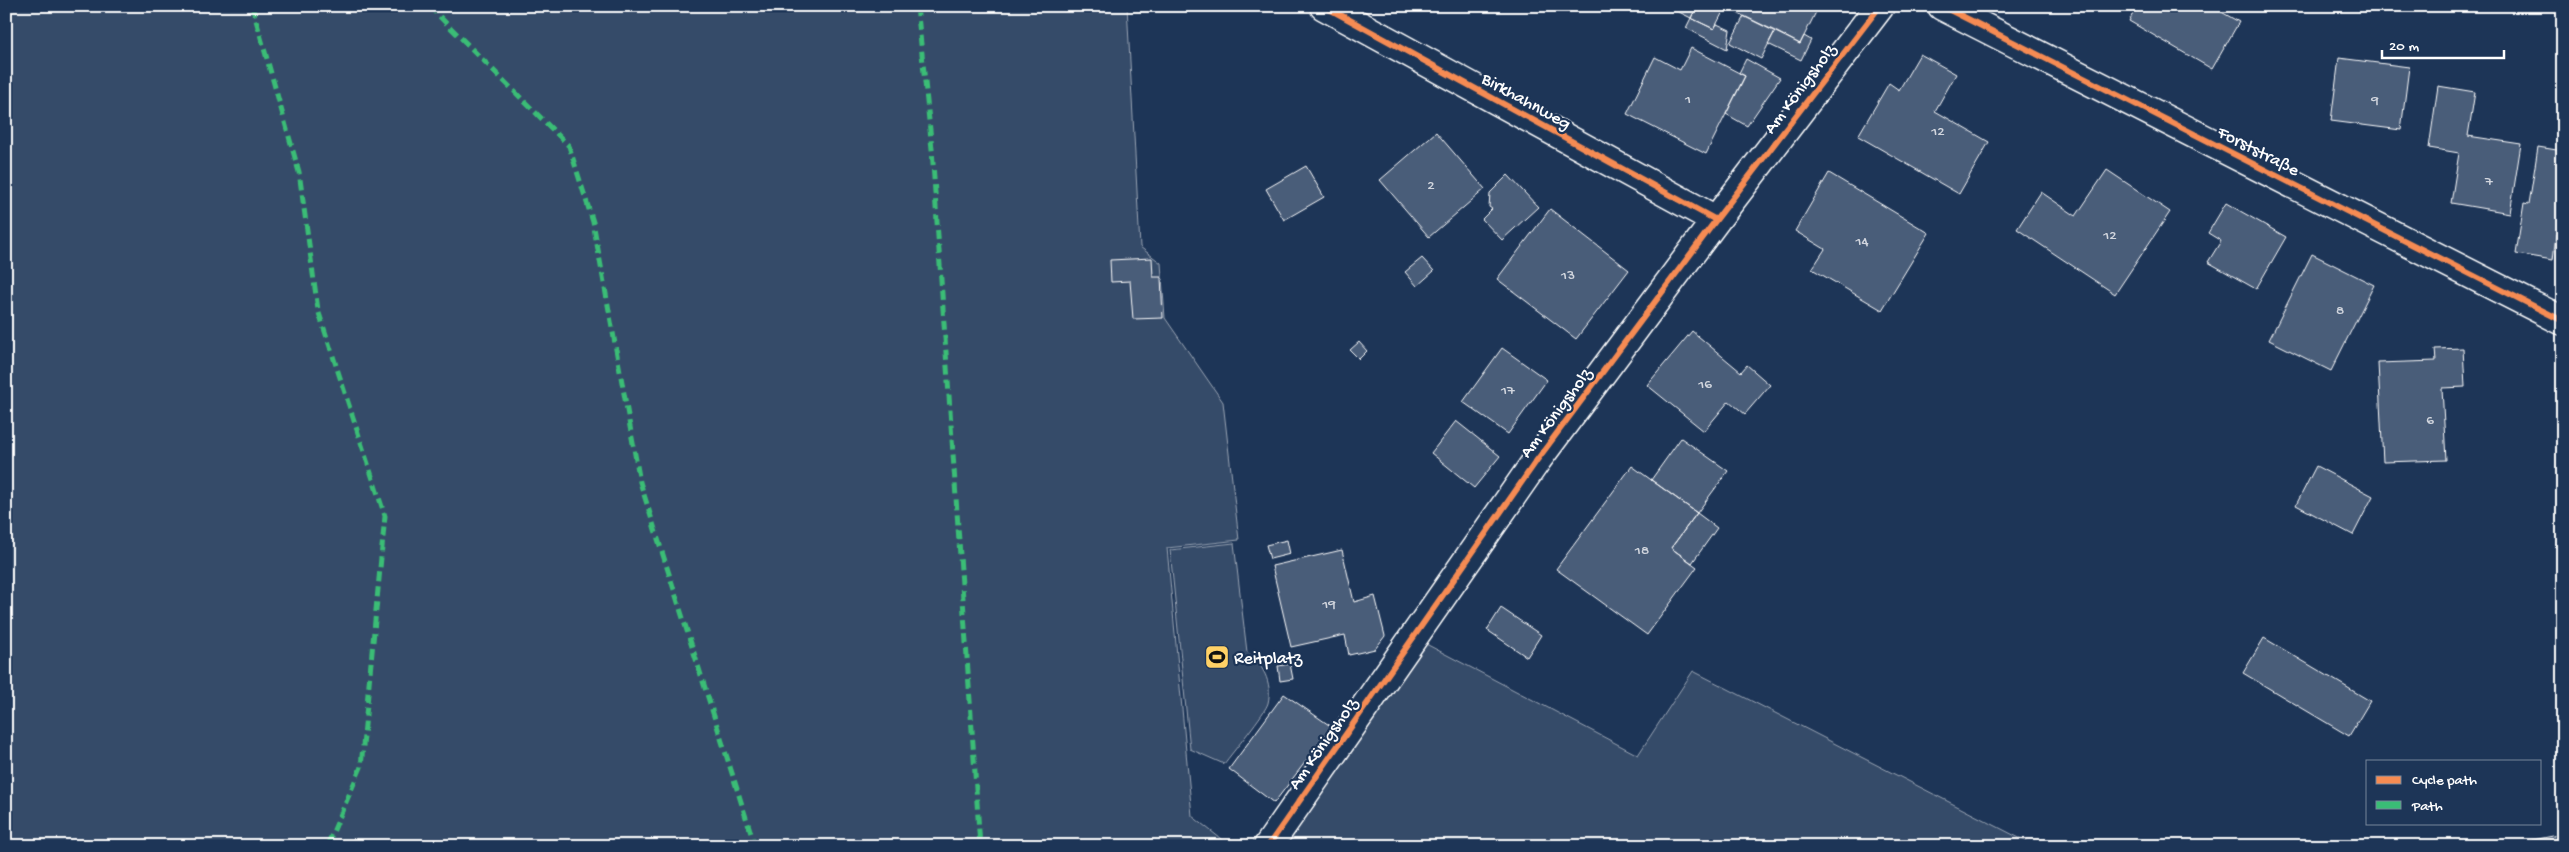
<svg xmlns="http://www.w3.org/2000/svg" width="2569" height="852" viewBox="0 0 2569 852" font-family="'Gochi Hand',sans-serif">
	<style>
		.green { fill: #364b69; stroke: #9aa5b4 }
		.building { fill: #4a5d79; stroke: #fff }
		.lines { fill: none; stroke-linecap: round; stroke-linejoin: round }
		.street-casing { stroke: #fff; stroke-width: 31 }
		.street { stroke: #1d3557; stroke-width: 28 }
		.quiet { stroke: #3abd76; stroke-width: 5; stroke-dasharray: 10 5; stroke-linecap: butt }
		.cycleway-casing { stroke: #1d3557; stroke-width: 9 }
		.cycleway { stroke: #f68b52; stroke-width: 6 }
		.labels { text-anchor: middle; stroke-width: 4.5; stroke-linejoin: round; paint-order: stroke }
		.number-label { font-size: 15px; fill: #d2d6de }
		.street-label { font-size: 18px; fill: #fff; stroke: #1d3557 }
		.poi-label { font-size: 18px; fill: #fff; stroke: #1d3557; text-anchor: start }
	</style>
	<rect width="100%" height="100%" fill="#1d3557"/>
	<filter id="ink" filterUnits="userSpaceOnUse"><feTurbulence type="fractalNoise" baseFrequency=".02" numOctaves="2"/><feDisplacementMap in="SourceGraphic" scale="10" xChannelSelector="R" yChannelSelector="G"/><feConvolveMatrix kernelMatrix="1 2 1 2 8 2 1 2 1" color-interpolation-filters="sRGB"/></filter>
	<g filter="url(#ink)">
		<path class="green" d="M 6,6 L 1127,6 L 1140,247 L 1161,263 L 1165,318 L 1223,402 L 1239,540 L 1167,548 L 1192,816 L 1230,846 L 6,846 Z
			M 1234,543 L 1247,652 C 1262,664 1273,682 1268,703 C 1266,712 1232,753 1224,764 L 1190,749 L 1170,550 Z
			M 1426,644 L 1638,755 L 1693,671 L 2035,846 L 1284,846 Z"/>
		<path class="building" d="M 1677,6 L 1697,6 L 1691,18 L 1675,10 Z
			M 1697,6 L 1726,6 L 1714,29 L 1691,18 Z
			M 1738,6 L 1819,6 L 1800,44 L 1735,12 Z
			M 2137,6 L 2211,6 L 2239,22 L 2212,69 L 2129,21 Z
			M 1744,16 L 1775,31 L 1761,59 L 1730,43 Z
			M 1691,18 L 1714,29 L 1717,24 L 1730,30 L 1727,49 L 1686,28 Z
			M 1775,31 L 1800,44 L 1804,36 L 1811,40 L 1801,60 L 1768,44 Z
			M 1691,48 L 1745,76 L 1706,154 L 1627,114 L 1655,57 L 1680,70 Z
			M 1920,54 L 1956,74 L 1935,111 L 1989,142 L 1959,194 L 1858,136 L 1889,83 L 1899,90 Z
			M 2339,58 L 2409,67 L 2401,130 L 2331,121 Z
			M 1746,59 L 1780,78 L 1747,126 L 1726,114 L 1745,76 L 1739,73 Z
			M 2438,86 L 2475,92 L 2468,136 L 2521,144 L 2510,213 L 2451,203 L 2459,153 L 2429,148 Z
			M 1436,132 L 1485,189 L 1429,237 L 1380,180 Z
			M 2538,147 L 2563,151 L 2563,235 L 2556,235 L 2553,260 L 2516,254 L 2524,203 L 2529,204 Z
			M 1306,166 L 1324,197 L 1284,220 L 1266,189 Z
			M 2107,170 L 2170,212 L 2115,294 L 2017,229 L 2041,192 L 2076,216 Z
			M 1829,173 L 1929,233 L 1882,310 L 1812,269 L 1825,249 L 1795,231 Z
			M 1508,175 L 1538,207 L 1502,240 L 1482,219 L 1492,209 L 1489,207 L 1490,193 Z
			M 2226,203 L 2286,237 L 2256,289 L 2208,262 L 2221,241 L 2208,233 Z
			M 1550,209 L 1629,270 L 1576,339 L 1497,279 Z
			M 2312,254 L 2374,285 L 2331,371 L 2269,340 Z
			M 1152,258 L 1153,277 L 1161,277 L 1163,318 L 1133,319 L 1130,281 L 1111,282 L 1110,260 Z
			M 1422,258 L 1434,271 L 1417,286 L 1405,272 Z
			M 1692,331 L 1741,372 L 1747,365 L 1770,385 L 1745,414 L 1729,401 L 1704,431 L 1647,385 Z
			M 1359,342 L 1367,351 L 1359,359 L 1350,350 Z
			M 1502,348 L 1547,380 L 1508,434 L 1463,402 Z
			M 2463,348 L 2465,387 L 2442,388 L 2446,460 L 2383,462 L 2378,363 L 2436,361 L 2435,349 Z
			M 1456,421 L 1500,456 L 1474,488 L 1431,453 Z
			M 1681,438 L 1728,471 L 1697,513 L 1651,480 Z
			M 1632,466 L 1697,513 L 1671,548 L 1697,567 L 1647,635 L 1556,569 Z
			M 2316,466 L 2373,496 L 2353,535 L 2296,505 Z
			M 1697,513 L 1717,528 L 1692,563 L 1671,548 Z
			M 1287,540 L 1290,554 L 1270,559 L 1266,545 Z
			M 1342,550 L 1354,602 L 1375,596 L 1385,636 L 1375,649 L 1349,655 L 1345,635 L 1291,647 L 1272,566 Z
			M 1501,608 L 1541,635 L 1527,657 L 1487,630 Z
			M 2264,638 L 2370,701 L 2349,736 L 2243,673 Z
			M 1290,664 L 1293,679 L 1280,681 L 1278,666 Z
			M 1284,694 L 1332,727 L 1274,803 L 1229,769 Z
			M 2563,834 L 2563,846 L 2534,846 L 2533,840 Z"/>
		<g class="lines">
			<defs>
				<path id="street" d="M 1324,6 L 1716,220
					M 1942,6 L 2563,321
					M 1268,846 L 1537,460 L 1716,220 L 1880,6"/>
			</defs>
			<use href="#street" class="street-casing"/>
			<use href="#street" class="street"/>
			<path class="quiet" d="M 252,6 L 299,172 L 318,310 L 385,516 L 361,767 L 327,846
				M 429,6 L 569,146 L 593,222 L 640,482 L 755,846
				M 917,6 L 932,149 L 980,846"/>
			<defs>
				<path id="cycleway" d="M 1324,6 L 1716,220
					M 1942,6 L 2563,321
					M 1268,846 L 1537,460 L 1716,220 L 1880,6"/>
			</defs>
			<use href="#cycleway" class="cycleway-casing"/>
			<use href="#cycleway" class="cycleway"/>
		</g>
	</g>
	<defs>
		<symbol id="stadium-square" viewBox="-11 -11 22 22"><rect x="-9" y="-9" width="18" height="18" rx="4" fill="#ffd166" stroke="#1d3557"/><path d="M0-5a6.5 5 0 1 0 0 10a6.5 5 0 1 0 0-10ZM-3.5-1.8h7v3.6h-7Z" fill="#111"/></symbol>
	</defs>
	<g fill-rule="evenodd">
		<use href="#stadium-square" x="1203" y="643" width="28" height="28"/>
	</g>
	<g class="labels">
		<g class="number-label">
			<text x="1688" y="103">1</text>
			<text x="2375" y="104">9</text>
			<text x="1938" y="135">12</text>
			<text x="2489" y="185">7</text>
			<text x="1431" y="189">2</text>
			<text x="2110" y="239">12</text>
			<text x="1862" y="245">14</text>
			<text x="1568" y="279">13</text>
			<text x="2340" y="314">8</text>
			<text x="1705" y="388">16</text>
			<text x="1508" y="394">17</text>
			<text x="2430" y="424">6</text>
			<text x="1642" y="554">18</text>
			<text x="1329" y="608">19</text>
		</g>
		<g class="street-label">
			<text transform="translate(1799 88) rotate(-53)" y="6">Am Königsholz</text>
			<text transform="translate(1527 100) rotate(29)" y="6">Birkhahnweg</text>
			<text transform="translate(2259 150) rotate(27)" y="6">Forststraße</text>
			<text transform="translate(1555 412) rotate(-53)" y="6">Am Königsholz</text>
			<text transform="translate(1322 743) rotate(-55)" y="6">Am Königsholz</text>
		</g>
		<g class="poi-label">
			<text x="1234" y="663">Reitplatz</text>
		</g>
	</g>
	<rect width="2569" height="852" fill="none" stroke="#1d3557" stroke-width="25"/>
	<rect x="12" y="12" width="2544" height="827" fill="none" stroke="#fff" stroke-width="2" filter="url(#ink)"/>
	<rect x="2366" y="760" width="175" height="65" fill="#1d3557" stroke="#77869a"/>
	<rect x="2376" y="776" width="25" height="8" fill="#f68b52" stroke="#77869a"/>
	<text x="2412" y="784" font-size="15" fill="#ffffff">Cycle path</text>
	<rect x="2376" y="801" width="25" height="8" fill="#3abd76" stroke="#77869a"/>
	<text x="2412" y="810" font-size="15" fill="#ffffff">Path</text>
	<path d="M2382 50v8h122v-8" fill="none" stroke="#ffffff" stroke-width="2.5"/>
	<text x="2389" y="50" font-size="15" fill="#ffffff" stroke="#1d3557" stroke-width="4" paint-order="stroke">20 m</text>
</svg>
